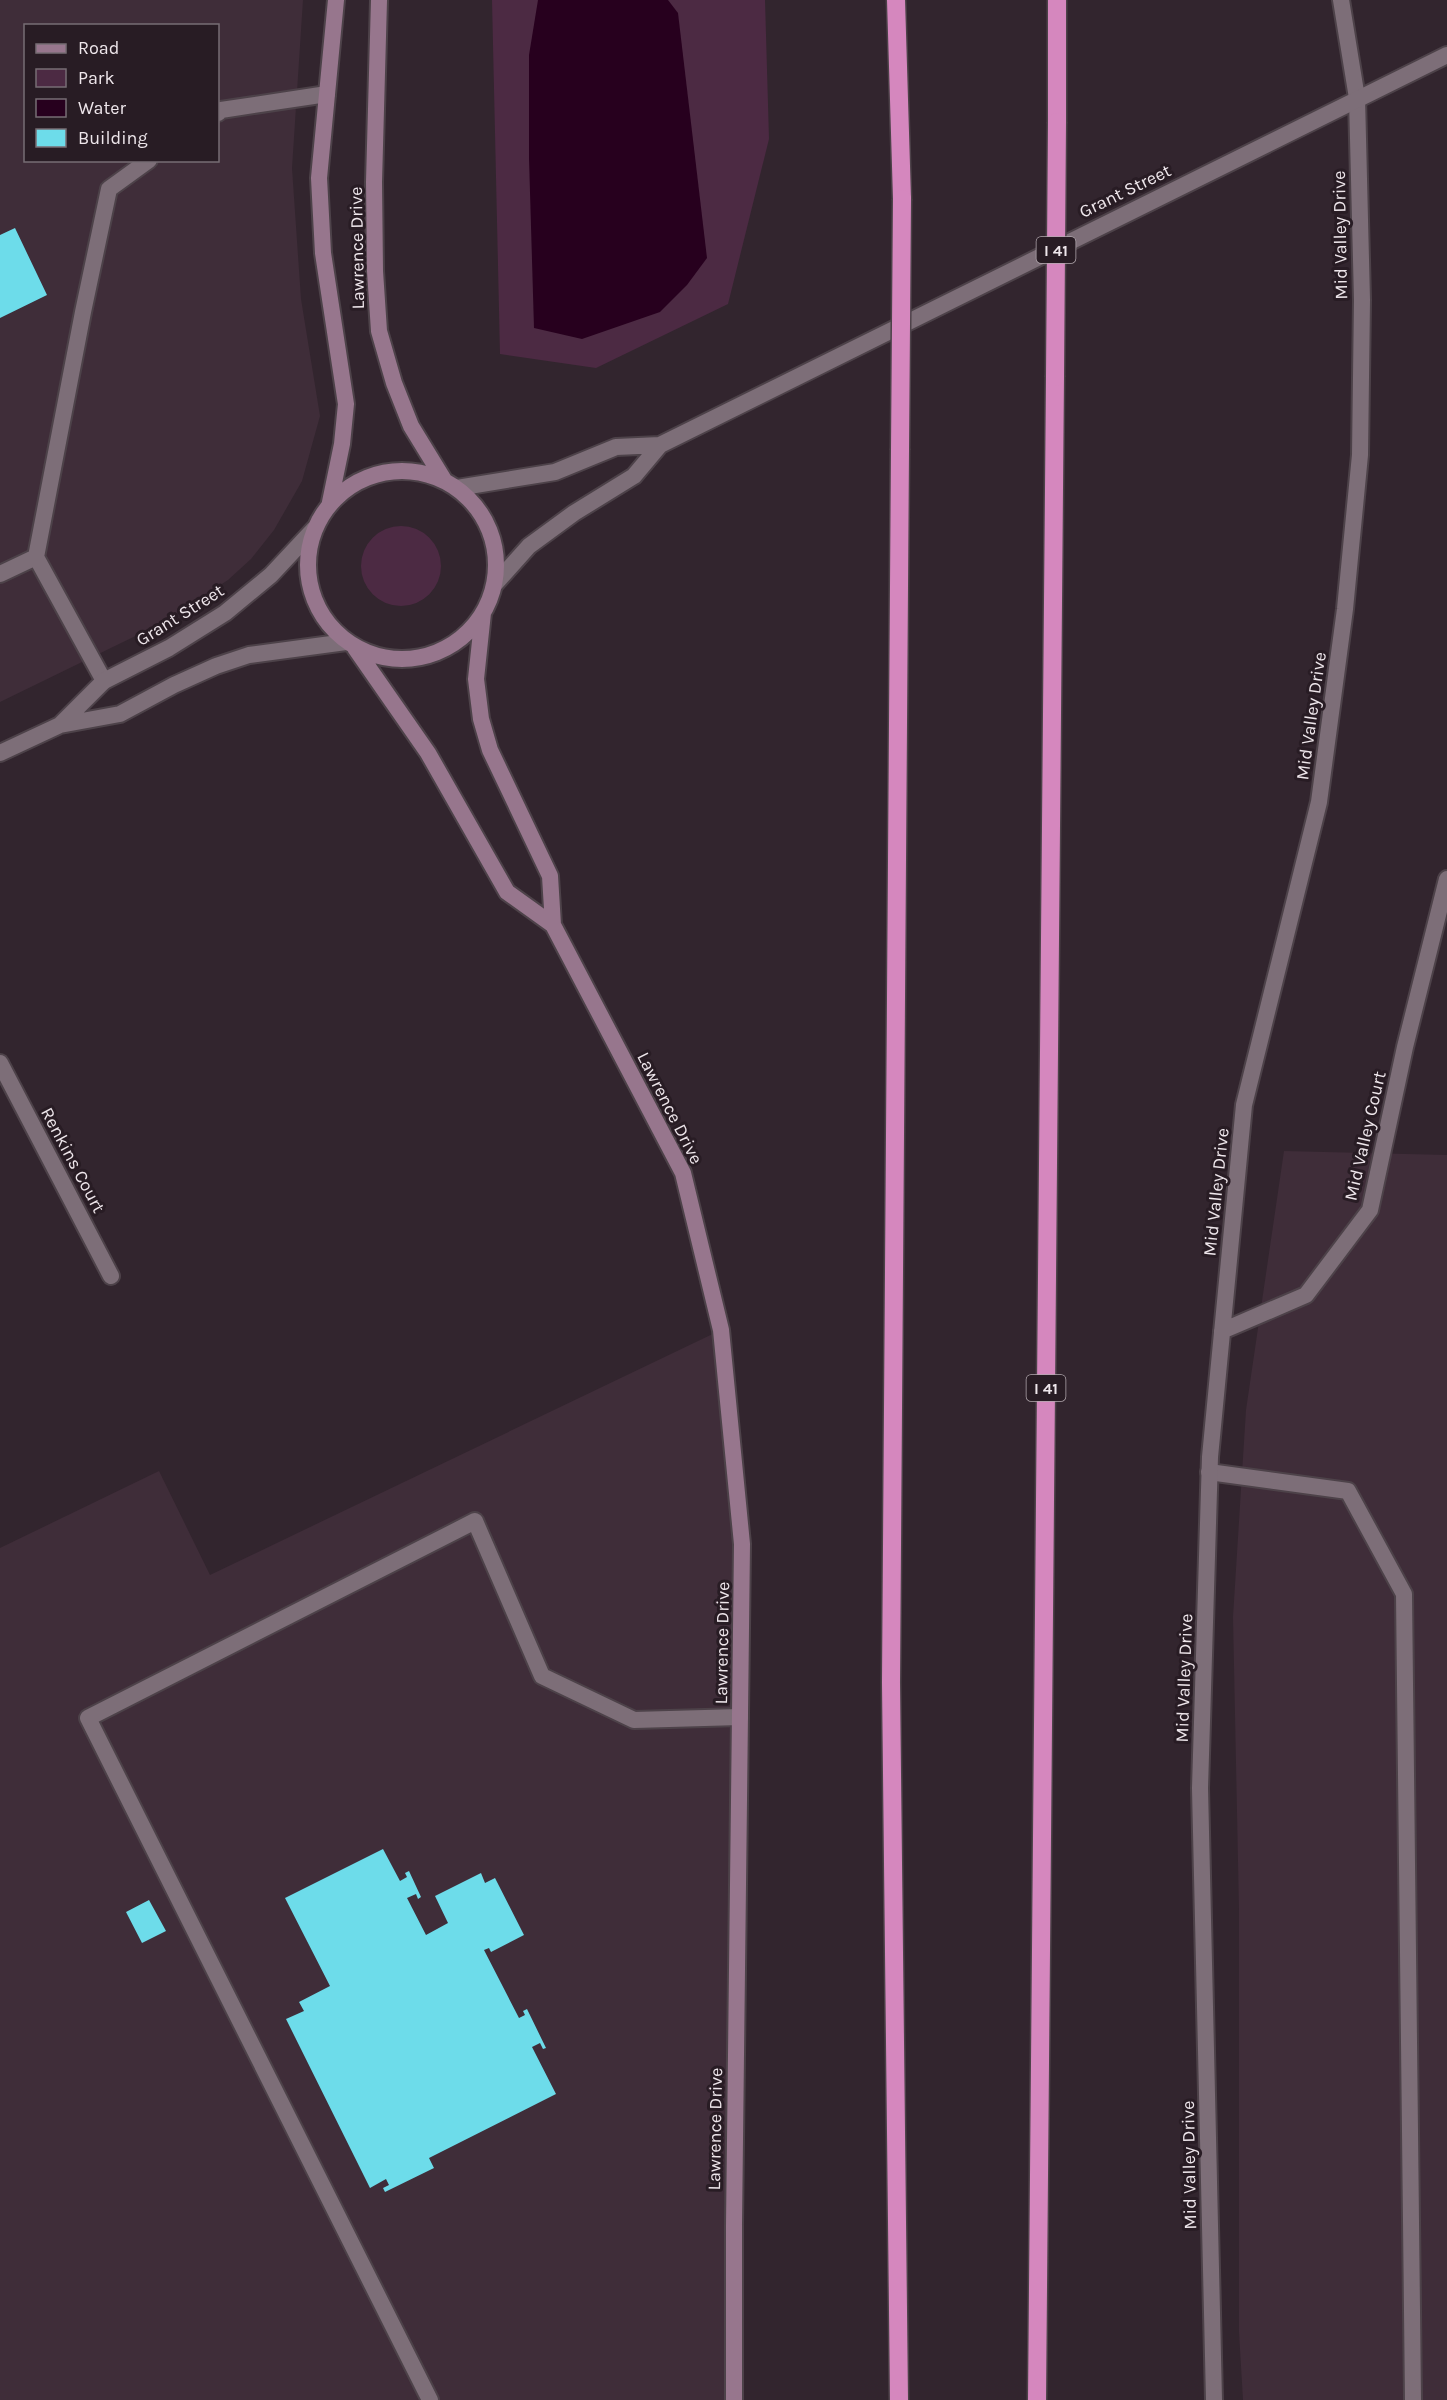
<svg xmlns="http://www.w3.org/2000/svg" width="1447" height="2400" viewBox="0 0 1447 2400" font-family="Karla,sans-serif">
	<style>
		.built { fill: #3f2d39; fill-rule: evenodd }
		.green { fill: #4c2a43 }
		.water { fill: #27001e }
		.building { fill: #6ddcea }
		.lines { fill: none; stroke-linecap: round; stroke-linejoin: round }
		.service-casing { stroke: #4d4249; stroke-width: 20 }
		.minor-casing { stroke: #4d4249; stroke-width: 20 }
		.tertiary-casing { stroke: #4d4249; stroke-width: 20 }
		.secondary-casing { stroke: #4d4249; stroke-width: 20 }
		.motorway-casing { stroke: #4d4249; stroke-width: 21 }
		.service { stroke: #7d6e78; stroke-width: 16 }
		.minor { stroke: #7d6e78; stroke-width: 16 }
		.tertiary { stroke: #7d6e78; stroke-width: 16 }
		.secondary { stroke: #97768d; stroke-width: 16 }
		.motorway { stroke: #d587be; stroke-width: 18 }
		.motorway-bridge-casing { stroke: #4d4249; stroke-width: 21; stroke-linecap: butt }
		.motorway-bridge { stroke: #d587be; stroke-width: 18 }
		.labels { text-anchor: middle; stroke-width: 6; stroke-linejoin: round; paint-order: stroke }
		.shield { fill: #281c24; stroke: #b3a9af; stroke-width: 1.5 }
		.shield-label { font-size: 16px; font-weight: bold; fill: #eee6eb }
		.street-label { font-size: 18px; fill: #eee6eb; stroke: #281c24 }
	</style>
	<rect width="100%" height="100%" fill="#32252e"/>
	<path class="built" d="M 0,0 L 303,0 L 292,168 L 301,299 L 320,416 L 302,481 L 274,530 L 251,559 L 228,580 L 158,625 L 0,702 ZM 26,26 L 218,26 L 218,160 L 26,160 Z
		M 1284,1151 L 1447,1155 L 1447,2400 L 1243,2400 L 1239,2332 L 1239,1910 L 1233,1617 L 1246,1410 Z
		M 721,1330 L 742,1544 L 734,2400 L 0,2400 L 0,1548 L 159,1471 L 210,1575 Z"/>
	<path class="green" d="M 492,0 L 765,0 L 769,139 L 728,304 L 596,368 L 500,354 Z
		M361 566a40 40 0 1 1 80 0a40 40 0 1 1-80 0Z"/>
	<path class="water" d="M 538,0 L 668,0 L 678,13 L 707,258 L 687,285 L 660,312 L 582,339 L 534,328 L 529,158 L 529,55 Z"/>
	<path class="building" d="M 15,228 L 47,295 L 0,318 L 0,235 Z
		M 383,1849 L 400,1881 L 407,1877 L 405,1873 L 409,1871 L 421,1897 L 418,1899 L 416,1894 L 407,1898 L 426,1935 L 448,1923 L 435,1896 L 481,1873 L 485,1883 L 495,1878 L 524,1935 L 491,1952 L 489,1948 L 484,1950 L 519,2018 L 525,2015 L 523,2011 L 527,2009 L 546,2048 L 543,2049 L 540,2043 L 532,2047 L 556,2094 L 429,2158 L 434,2168 L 385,2192 L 383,2188 L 389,2185 L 386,2179 L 370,2188 L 286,2019 L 304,2011 L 299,2002 L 330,1986 L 285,1898 Z
		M 149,1900 L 166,1931 L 142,1943 L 126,1912 Z"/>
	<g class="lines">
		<defs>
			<path id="service" d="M 218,113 L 221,110 L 327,94
				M 0,574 L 36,557
				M 104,681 L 36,557 L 83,312 L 109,189 L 149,160
				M 1209,1472 L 1348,1491 L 1404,1594 L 1413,2400
				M 430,2400 L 88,1718 L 475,1521 L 542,1676 L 634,1720 L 740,1717"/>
			<path id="minor" d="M 0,1063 L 111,1276
				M 1222,1331 L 1306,1295 L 1370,1210 L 1405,1047 L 1447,879
				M 1214,2400 L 1200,1788 L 1210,1457 L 1244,1105 L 1319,802 L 1345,609 L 1360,455 L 1362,300 L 1357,98 L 1341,0"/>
			<path id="tertiary" d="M 457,488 L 555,472 L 616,447 L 660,445 L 1447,55
				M 495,584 L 529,546 L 574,513 L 634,476 L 660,445
				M 60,725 L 104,681 L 169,648 L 225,613 L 271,575 L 314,529
				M 0,753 L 60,725 L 120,714 L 174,685 L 216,666 L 249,655 L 346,642"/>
			<path id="secondary" d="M 379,0 L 374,182 L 375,271 L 379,331 L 394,383 L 411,426 L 444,480
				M308 565a94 94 0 1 1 188 0a94 94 0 1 1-188 0Z
				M 330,502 L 342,444 L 346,404 L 323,253 L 319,178 L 336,0
				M 483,613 L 476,679 L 481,719 L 490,750 L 550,876 L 553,925 L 683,1173 L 721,1330 L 742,1544 L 734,2225 L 734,2400
				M 355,648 L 428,753 L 507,892 L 553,925"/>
			<path id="motorway" d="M 896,0 L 902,199
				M 1057,0 L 1057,122
				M 899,2400 L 891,1683 L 900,450
				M 1037,2400 L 1055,377"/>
		</defs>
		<use href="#service" class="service-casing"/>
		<use href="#minor" class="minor-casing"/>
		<use href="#tertiary" class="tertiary-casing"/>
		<use href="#secondary" class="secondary-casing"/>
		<use href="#motorway" class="motorway-casing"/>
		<use href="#service" class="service"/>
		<use href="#minor" class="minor"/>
		<use href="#tertiary" class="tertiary"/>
		<use href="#secondary" class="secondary"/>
		<use href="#motorway" class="motorway"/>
		<defs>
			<path id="motorway-bridge" d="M 1055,377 L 1057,122
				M 900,450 L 902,199"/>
		</defs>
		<use href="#motorway-bridge" class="motorway-bridge-casing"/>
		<use href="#motorway-bridge" class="motorway-bridge"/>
	</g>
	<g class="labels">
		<g class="shield">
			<rect x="1036.5" y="237" width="39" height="26" rx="4.5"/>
			<rect x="1026.5" y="1375" width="39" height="26" rx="4.5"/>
		</g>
		<g class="shield-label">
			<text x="1056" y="256">I 41</text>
			<text x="1046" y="1394">I 41</text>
		</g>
		<g class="street-label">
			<text transform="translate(1125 191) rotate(-26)" y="6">Grant Street</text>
			<text transform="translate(1340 235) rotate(-91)" y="6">Mid Valley Drive</text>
			<text transform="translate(357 248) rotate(-91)" y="6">Lawrence Drive</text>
			<text transform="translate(180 615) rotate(-32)" y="6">Grant Street</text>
			<text transform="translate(1311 716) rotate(-82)" y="6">Mid Valley Drive</text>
			<text transform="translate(670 1108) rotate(63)" y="6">Lawrence Drive</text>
			<text transform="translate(1365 1136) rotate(-77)" y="6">Mid Valley Court</text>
			<text transform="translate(73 1160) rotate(62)" y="6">Renkins Court</text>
			<text transform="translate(1216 1192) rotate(-84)" y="6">Mid Valley Drive</text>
			<text transform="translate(722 1643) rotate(-89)" y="6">Lawrence Drive</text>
			<text transform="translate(1184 1678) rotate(-88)" y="6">Mid Valley Drive</text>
			<text transform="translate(715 2129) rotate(-89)" y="6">Lawrence Drive</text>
			<text transform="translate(1189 2165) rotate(-91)" y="6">Mid Valley Drive</text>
		</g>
	</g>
	<rect x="24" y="24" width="195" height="138" fill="#281c24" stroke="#776d74" stroke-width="1.5"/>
	<rect x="36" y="44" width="30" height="9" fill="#97768d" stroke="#776d74" stroke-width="1.5"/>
	<text x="78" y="54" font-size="18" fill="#eee6eb">Road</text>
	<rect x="36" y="69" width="30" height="18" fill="#4c2a43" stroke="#776d74" stroke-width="1.5"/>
	<text x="78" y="84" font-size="18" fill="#eee6eb">Park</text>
	<rect x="36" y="99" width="30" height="18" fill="#27001e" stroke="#776d74" stroke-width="1.5"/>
	<text x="78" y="114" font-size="18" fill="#eee6eb">Water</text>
	<rect x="36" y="129" width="30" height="18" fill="#6ddcea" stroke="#776d74" stroke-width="1.5"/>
	<text x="78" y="144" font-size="18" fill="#eee6eb">Building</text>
</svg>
